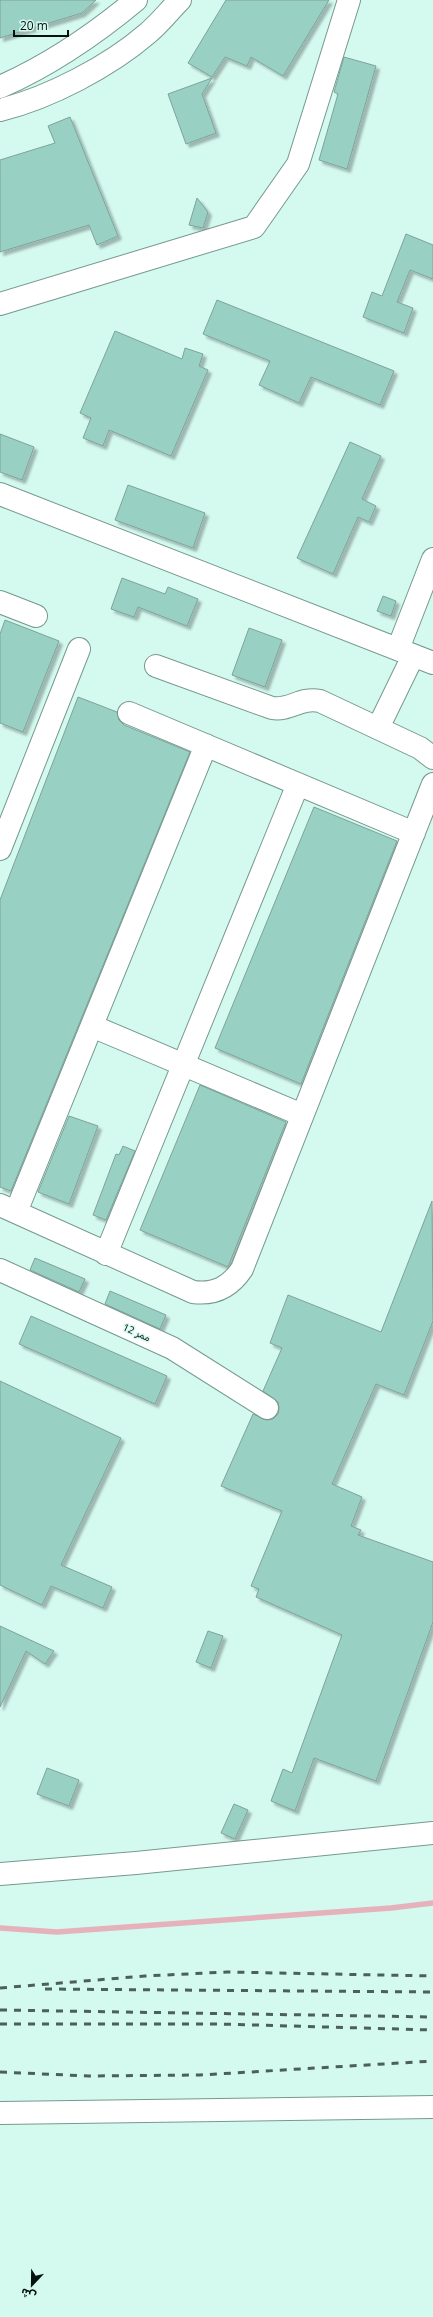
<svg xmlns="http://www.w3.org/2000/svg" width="433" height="2317" viewBox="0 0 433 2317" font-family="'Open Sans','Noto Sans Arabic',sans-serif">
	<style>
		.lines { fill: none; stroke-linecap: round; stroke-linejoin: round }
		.stream { stroke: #e5b1bb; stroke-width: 5.5 }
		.building { fill: #98d1c3; stroke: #7fa299; filter: url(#shadow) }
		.minor-casing { stroke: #76998f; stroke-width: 24 }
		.major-casing { stroke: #76998f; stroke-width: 24 }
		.highway-casing { stroke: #76998f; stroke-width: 24 }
		.minor { stroke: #fff; stroke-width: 22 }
		.major { stroke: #fff; stroke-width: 22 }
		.highway { stroke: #fff; stroke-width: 22 }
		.rail { stroke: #4b605b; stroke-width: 3; stroke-dasharray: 7 7; stroke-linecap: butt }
		.labels { text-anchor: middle; stroke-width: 3; stroke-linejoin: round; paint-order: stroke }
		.street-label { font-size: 10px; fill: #05120f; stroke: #d4f9ef }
	</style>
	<defs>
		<filter id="shadow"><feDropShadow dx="3.5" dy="3.5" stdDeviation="1" flood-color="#0004"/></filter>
	</defs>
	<rect width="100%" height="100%" fill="#d4f9ef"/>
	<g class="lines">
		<path class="stream" d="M 0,1928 L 57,1932 L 391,1908 L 433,1903"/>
	</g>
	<path class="building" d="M 0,0 L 96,0 L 82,13 L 0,38 Z
		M 226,0 L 329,0 L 283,76 L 251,57 L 247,66 L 225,57 L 212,77 L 188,63 Z
		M 344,57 L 376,66 L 347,169 L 319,160 L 338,94 L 334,92 Z
		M 212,78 L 202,94 L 216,133 L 186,144 L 168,94 Z
		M 70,117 L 118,236 L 97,245 L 89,225 L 0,252 L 0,160 L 55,143 L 48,126 Z
		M 197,198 L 208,212 L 203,228 L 189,225 Z
		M 406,234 L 433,245 L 433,279 L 410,270 L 397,302 L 413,308 L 404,333 L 363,317 L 372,292 L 382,296 Z
		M 217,300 L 394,371 L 380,405 L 311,377 L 299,403 L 259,385 L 270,361 L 203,334 Z
		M 115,331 L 182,359 L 185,348 L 203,354 L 199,366 L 208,370 L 171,456 L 109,430 L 103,446 L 83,438 L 91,418 L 80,413 Z
		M 0,434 L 34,447 L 22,480 L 0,472 Z
		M 350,442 L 381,456 L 362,499 L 376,506 L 369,522 L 358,517 L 333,574 L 297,558 Z
		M 128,485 L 205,513 L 193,548 L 115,520 Z
		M 122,578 L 165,594 L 168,587 L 198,599 L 187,626 L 138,607 L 134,617 L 111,609 Z
		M 383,596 L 396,601 L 391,616 L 377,611 Z
		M 5,620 L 59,641 L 23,732 L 0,723 L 0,634 Z
		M 249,628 L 282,640 L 265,687 L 232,675 Z
		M 78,697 L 117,712 L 119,720 L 124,725 L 190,752 L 11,1191 L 0,1187 L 0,900 Z
		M 314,807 L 397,841 L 301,1084 L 215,1048 Z
		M 200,1085 L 286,1122 L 228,1267 L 140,1230 Z
		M 69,1116 L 98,1126 L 69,1204 L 38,1192 Z
		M 123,1146 L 135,1151 L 106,1220 L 93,1215 L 116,1154 L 119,1155 Z
		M 432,1201 L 433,1321 L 404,1395 L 376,1384 L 332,1484 L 362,1497 L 351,1526 L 361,1530 L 358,1535 L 433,1562 L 433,1622 L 376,1781 L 314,1758 L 295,1811 L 271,1801 L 283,1769 L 292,1773 L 342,1635 L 256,1597 L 259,1589 L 251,1586 L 282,1511 L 221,1486 L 253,1414 L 267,1420 L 273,1419 L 278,1414 L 279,1408 L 278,1402 L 263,1391 L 282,1348 L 270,1343 L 288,1295 L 381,1332 Z
		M 35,1258 L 85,1279 L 79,1292 L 30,1270 Z
		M 110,1291 L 166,1315 L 160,1329 L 105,1304 Z
		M 31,1316 L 167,1376 L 155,1404 L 19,1344 Z
		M 0,1381 L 121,1438 L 61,1565 L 112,1587 L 103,1608 L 51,1586 L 42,1605 L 0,1585 Z
		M 0,1626 L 54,1651 L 45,1664 L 26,1651 L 0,1707 Z
		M 208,1631 L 223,1636 L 211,1668 L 196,1662 Z
		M 47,1768 L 79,1780 L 69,1806 L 37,1794 Z
		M 234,1804 L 248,1810 L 235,1839 L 221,1833 Z"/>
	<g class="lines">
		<defs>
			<path id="minor" d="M 0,304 L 254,227 L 298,164 L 349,0
				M 0,494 L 433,663
				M 0,602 L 36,616
				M 398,649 L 433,559
				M 156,666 L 272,708 C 290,711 300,697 320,701 L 420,748 L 433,758
				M 129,713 L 414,833
				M 378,728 L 413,656
				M 0,849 L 79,649
				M 92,1026 L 302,1115
				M 0,1205 L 193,1292 C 215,1295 230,1287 242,1269 L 433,784
				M 16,1212 L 206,745
				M 106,1254 L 298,784
				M 0,1270 L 172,1348 L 267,1408
				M 0,1874 L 136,1863 L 433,1833
				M 0,2113 L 433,2107"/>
			<path id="major" d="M 0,87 C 50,65 94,35 136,0"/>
			<path id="highway" d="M 0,110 C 49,98 110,66 148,33 C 160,23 169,11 180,0"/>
		</defs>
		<use href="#minor" class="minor-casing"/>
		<use href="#major" class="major-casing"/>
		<use href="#highway" class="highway-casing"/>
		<use href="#minor" class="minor"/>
		<use href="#major" class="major"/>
		<use href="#highway" class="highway"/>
		<path class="rail" d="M 0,1988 L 145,1976 L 227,1972 L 433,1976
			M 45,1989 L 433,1992
			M 0,2010 L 433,2017
			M 0,2024 L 219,2024 L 433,2030
			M 0,2072 L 89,2076 L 200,2075 L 433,2061"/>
	</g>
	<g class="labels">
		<g class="street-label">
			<text transform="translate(137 1332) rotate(24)" y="4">ممر 12</text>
		</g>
	</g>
	<g transform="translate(32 2285) rotate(202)" stroke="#d4f9ef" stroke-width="3" paint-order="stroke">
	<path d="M0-3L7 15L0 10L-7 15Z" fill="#05120f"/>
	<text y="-6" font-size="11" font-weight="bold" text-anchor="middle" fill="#05120f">ش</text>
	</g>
	<path d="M14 30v6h54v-6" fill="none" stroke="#05120f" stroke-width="2"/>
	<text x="20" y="30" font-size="12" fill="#05120f" stroke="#d4f9ef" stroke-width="3" paint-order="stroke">20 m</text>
</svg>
